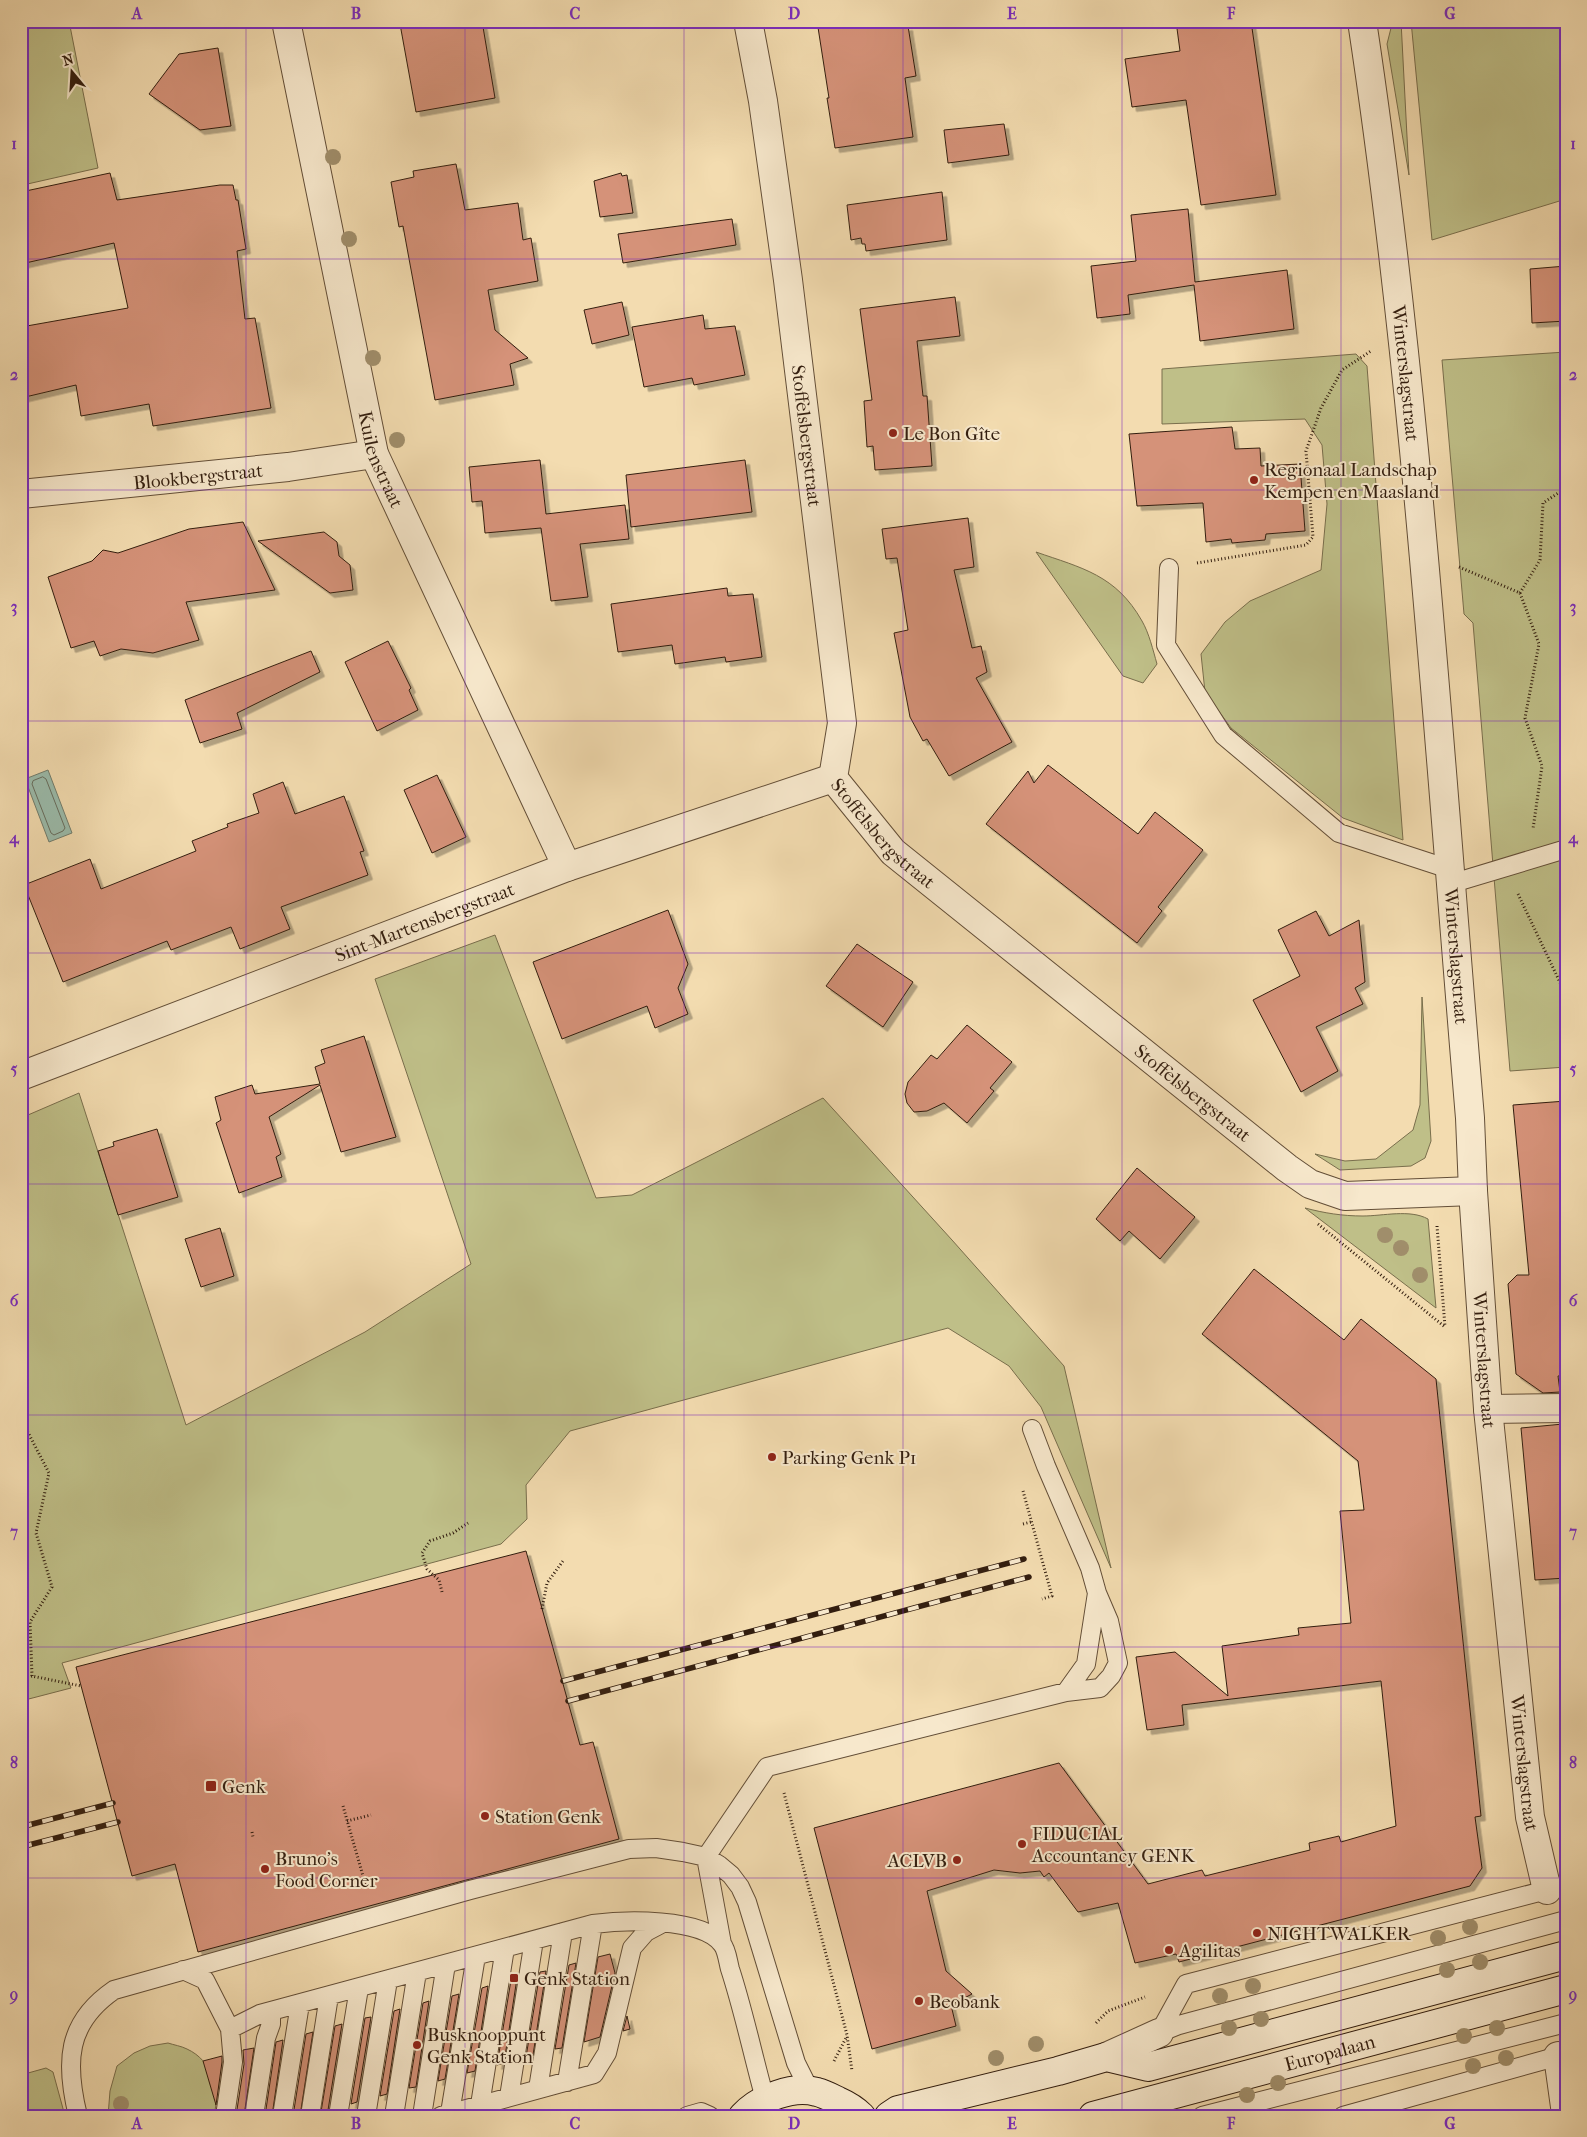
<svg xmlns="http://www.w3.org/2000/svg" width="1587" height="2137" viewBox="0 0 1587 2137" font-family="'IM FELL French Canon',serif">
	<style>
		.green { fill: #bfbf88; stroke: #796e4c }
		.water { fill: #9bbcac; stroke: #717d6d }
		.lines { fill: none; stroke-linecap: round; stroke-linejoin: round }
		.shore { stroke: #676d5e; stroke-width: 1 }
		.building { fill: #d59279; stroke: #331e0f; filter: url(#shadow) }
		.service-casing { stroke: #634e37; stroke-width: 20 }
		.pedestrian-casing { stroke: #634e37; stroke-width: 30 }
		.minor-casing { stroke: #634e37; stroke-width: 30 }
		.secondary-casing { stroke: #331e0f; stroke-width: 30 }
		.path { stroke: #331e0f; stroke-width: 3; stroke-dasharray: 1 2.5; stroke-linecap: butt }
		.service { stroke: #f7e8cc; stroke-width: 18 }
		.pedestrian { stroke: #f7e8cc; stroke-width: 28 }
		.minor { stroke: #f7e8cc; stroke-width: 28 }
		.secondary { stroke: #f7e8cc; stroke-width: 28 }
		.rail-casing { stroke: #331e0f; stroke-width: 5.5 }
		.rail { stroke: #f7e8cc; stroke-width: 4; stroke-dasharray: 11; stroke-linecap: butt }
		.tree { fill: #a08e6b }
		.grid { fill: none; stroke: #7b2cbf; stroke-width: 1; stroke-opacity: 0.55 }
		.poi-dot { fill: #8f2418; stroke: #f7e8cc; stroke-width: 2 }
		.labels { text-anchor: middle; stroke-width: 4; stroke-linejoin: round; paint-order: stroke }
		.street-label { font-size: 19px; fill: #331e0f; stroke: #f7e8cc }
		.poi-label { font-size: 19px; fill: #331e0f; stroke: #f7e8cc; text-anchor: start }
		.neatline { fill: none; stroke: #7b2cbf; stroke-width: 2 }
		.grid-label { font-size: 16px; text-anchor: middle; font-weight: bold; fill: #7b2cbf }
	</style>
	<defs>
		<filter id="shadow"><feDropShadow dx="4.5" dy="4.5" stdDeviation="0" flood-color="#0004"/></filter>
	</defs>
	<rect width="100%" height="100%" fill="#f3dcb0"/>
	<filter id="stains"><feTurbulence type="fractalNoise" baseFrequency=".004" numOctaves="4"/><feColorMatrix values="0 0 0 0 .2 0 0 0 0 .09 0 0 0 0 .02 0 0 0 .5 -.17"/></filter>
	<radialGradient id="worn" r=".72"><stop offset=".6" stop-color="#630" stop-opacity="0"/><stop offset="1" stop-color="#630" stop-opacity=".3"/></radialGradient>
	<path class="green" d="M 21,21 L 69,21 L 98,168 L 23,185 Z
		M 1396,21 L 1401,21 L 1409,175 L 1387,44 L 1391,28 Z
		M 1411,21 L 1566,21 L 1566,199 L 1432,240 Z
		M 1566,352 L 1566,1067 L 1510,1071 L 1473,623 L 1464,614 L 1442,360 Z
		M 1356,354 L 1367,366 L 1403,840 L 1343,818 L 1231,728 L 1205,692 L 1201,654 L 1225,622 L 1250,601 L 1321,570 L 1327,504 L 1322,445 L 1305,419 L 1162,424 L 1162,369 Z
		M 1036,552 C 1082,568 1116,575 1142,621 C 1149,633 1153,650 1157,664 L 1143,683 L 1123,676 Z
		M 495,935 L 596,1198 L 632,1195 L 823,1098 L 952,1240 L 1064,1366 L 1111,1568 L 1041,1407 L 1009,1366 L 948,1328 L 570,1431 L 526,1485 L 527,1519 L 501,1544 L 62,1663 L 71,1688 L 21,1701 L 21,1118 L 79,1093 L 186,1425 L 365,1332 L 471,1264 L 375,979 Z
		M 1422,997 L 1431,1141 L 1425,1158 L 1411,1166 L 1340,1170 L 1315,1154 L 1345,1161 L 1376,1159 L 1413,1130 L 1420,1105 Z
		M 1305,1208 C 1324,1213 1342,1216 1363,1216 C 1383,1216 1410,1209 1428,1219 L 1436,1308 Z
		M 168,2043 C 174,2045 181,2046 187,2049 C 213,2061 220,2090 214,2116 L 108,2116 L 110,2091 L 117,2066 L 134,2053 L 150,2046 Z
		M 46,2068 L 53,2072 L 65,2116 L 21,2116 L 21,2075 Z"/>
	<path class="water" d="M 48,770 L 72,833 L 49,842 L 25,779 Z"/>
	<g class="lines">
		<path class="shore" d="M 43,777 L 46,779 L 65,828 L 63,831 L 54,835 L 51,833 L 32,784 L 33,781 Z"/>
	</g>
	<path class="building" d="M 416,21 L 482,21 L 495,98 L 416,112 L 400,24 Z
		M 817,21 L 901,21 L 902,27 L 908,26 L 916,76 L 905,78 L 913,137 L 835,148 L 827,98 L 829,98 Z
		M 1176,21 L 1251,21 L 1276,195 L 1201,205 L 1186,100 L 1132,107 L 1125,59 L 1180,51 Z
		M 218,48 L 231,126 L 200,130 L 149,94 L 179,54 Z
		M 1004,124 L 1009,155 L 948,163 L 944,130 Z
		M 456,164 L 465,210 L 518,203 L 523,240 L 531,238 L 538,281 L 488,290 L 495,330 L 528,358 L 510,364 L 514,385 L 435,400 L 403,226 L 399,227 L 391,182 L 414,177 L 413,171 Z
		M 110,173 L 117,200 L 220,185 L 233,185 L 236,200 L 238,200 L 246,249 L 237,251 L 245,319 L 255,318 L 271,408 L 153,426 L 149,404 L 81,416 L 76,385 L 21,398 L 21,327 L 128,308 L 114,243 L 21,264 L 21,192 Z
		M 621,173 L 622,176 L 627,175 L 633,213 L 600,217 L 594,181 Z
		M 942,192 L 947,240 L 866,251 L 865,244 L 862,244 L 861,238 L 851,240 L 847,205 Z
		M 1188,209 L 1195,282 L 1287,270 L 1294,329 L 1200,341 L 1194,285 L 1128,295 L 1130,314 L 1097,318 L 1091,266 L 1136,261 L 1131,215 Z
		M 732,219 L 736,245 L 623,263 L 618,234 Z
		M 1566,266 L 1566,321 L 1532,323 L 1530,269 Z
		M 955,297 L 960,336 L 917,341 L 923,396 L 927,396 L 932,466 L 875,470 L 873,446 L 867,447 L 864,401 L 872,400 L 860,309 Z
		M 622,302 L 629,335 L 592,344 L 584,310 Z
		M 703,315 L 705,329 L 735,326 L 745,375 L 694,385 L 692,378 L 644,387 L 632,327 Z
		M 1232,427 L 1235,449 L 1260,448 L 1261,466 L 1300,464 L 1305,531 L 1266,534 L 1265,540 L 1232,543 L 1231,539 L 1206,542 L 1203,503 L 1137,506 L 1129,434 Z
		M 540,460 L 546,514 L 625,505 L 629,539 L 580,544 L 588,597 L 551,601 L 541,528 L 485,533 L 482,501 L 472,502 L 469,467 Z
		M 745,460 L 752,512 L 631,527 L 626,475 Z
		M 968,518 L 974,567 L 954,570 L 972,648 L 981,646 L 987,672 L 976,678 L 1012,742 L 949,776 L 927,739 L 923,741 L 910,717 L 894,633 L 908,630 L 897,558 L 886,559 L 882,529 Z
		M 243,522 L 275,590 L 186,602 L 199,640 L 153,653 L 121,649 L 100,656 L 94,641 L 71,648 L 48,577 L 92,561 L 103,550 L 118,553 L 189,529 Z
		M 324,532 L 337,542 L 339,556 L 350,565 L 353,590 L 330,593 L 258,541 Z
		M 727,588 L 728,596 L 753,594 L 762,657 L 726,662 L 725,657 L 675,664 L 672,645 L 618,652 L 611,604 Z
		M 388,641 L 411,688 L 409,690 L 418,710 L 377,731 L 345,662 Z
		M 311,651 L 320,672 L 237,713 L 242,729 L 200,743 L 185,700 Z
		M 1048,765 L 1138,834 L 1155,812 L 1203,850 L 1158,907 L 1162,911 L 1137,943 L 986,824 L 1028,771 L 1034,783 Z
		M 437,775 L 466,837 L 432,853 L 404,790 Z
		M 283,782 L 295,814 L 344,796 L 364,851 L 360,852 L 368,875 L 281,907 L 290,929 L 240,949 L 231,927 L 171,950 L 167,941 L 63,982 L 24,885 L 90,859 L 101,889 L 196,851 L 192,841 L 228,827 L 227,824 L 259,813 L 253,794 Z
		M 668,910 L 688,964 L 678,988 L 688,1014 L 655,1028 L 647,1006 L 562,1039 L 533,962 Z
		M 1316,911 L 1329,936 L 1359,920 L 1365,982 L 1355,988 L 1363,1004 L 1316,1027 L 1338,1071 L 1301,1092 L 1253,1000 L 1300,976 L 1278,930 Z
		M 857,944 L 913,982 L 883,1027 L 826,986 Z
		M 967,1025 L 1012,1062 L 990,1088 L 994,1091 L 967,1123 L 944,1103 L 927,1111 L 914,1112 L 907,1103 L 905,1094 L 908,1082 L 931,1055 L 937,1059 Z
		M 364,1036 L 396,1137 L 341,1152 L 320,1085 L 269,1117 L 281,1154 L 276,1157 L 282,1177 L 239,1193 L 216,1123 L 221,1120 L 215,1097 L 252,1085 L 255,1094 L 320,1084 L 315,1067 L 325,1063 L 321,1050 Z
		M 1566,1101 L 1566,1375 L 1558,1376 L 1560,1392 L 1543,1393 L 1516,1374 L 1508,1284 L 1517,1275 L 1529,1275 L 1513,1105 Z
		M 157,1129 L 178,1197 L 118,1215 L 98,1151 L 114,1146 L 113,1142 Z
		M 1137,1168 L 1195,1217 L 1160,1259 L 1129,1231 L 1120,1241 L 1096,1219 Z
		M 220,1228 L 234,1276 L 201,1287 L 185,1239 Z
		M 1254,1269 L 1344,1340 L 1361,1319 L 1436,1379 L 1481,1816 L 1475,1817 L 1482,1868 L 1470,1886 L 1179,1962 L 1176,1954 L 1135,1963 L 1118,1903 L 1078,1912 L 1049,1873 L 1044,1877 L 1040,1871 L 1020,1873 L 994,1870 L 927,1891 L 946,1971 L 972,1994 L 951,2005 L 956,2026 L 872,2049 L 814,1828 L 1059,1763 L 1148,1884 L 1202,1870 L 1205,1876 L 1310,1850 L 1309,1843 L 1339,1836 L 1341,1842 L 1396,1826 L 1381,1681 L 1182,1705 L 1184,1725 L 1147,1730 L 1136,1657 L 1175,1652 L 1228,1696 L 1222,1646 L 1299,1635 L 1298,1628 L 1351,1623 L 1340,1511 L 1364,1510 L 1358,1461 L 1202,1334 Z
		M 1563,1424 L 1566,1447 L 1566,1578 L 1535,1580 L 1521,1428 Z
		M 526,1551 L 580,1745 L 593,1742 L 619,1839 L 198,1952 L 175,1864 L 132,1876 L 76,1667 Z
		M 610,1954 L 615,1973 L 600,2037 L 584,2042 L 598,1957 Z
		M 576,1963 L 562,2048 L 555,2049 L 569,1965 Z
		M 546,1971 L 533,2055 L 526,2057 L 540,1972 Z
		M 517,1978 L 504,2063 L 497,2065 L 511,1980 Z
		M 488,1986 L 475,2071 L 467,2073 L 482,1988 Z
		M 459,1994 L 445,2079 L 438,2081 L 452,1996 Z
		M 429,2001 L 416,2087 L 409,2088 L 423,2003 Z
		M 400,2009 L 387,2094 L 380,2096 L 394,2011 Z
		M 627,2016 L 630,2029 L 623,2031 Z
		M 371,2017 L 357,2102 L 351,2104 L 365,2018 Z
		M 342,2024 L 328,2110 L 321,2112 L 335,2026 Z
		M 313,2032 L 300,2116 L 293,2116 L 306,2034 Z
		M 283,2040 L 272,2116 L 265,2116 L 276,2042 Z
		M 254,2048 L 244,2116 L 236,2116 L 244,2064 L 243,2050 Z
		M 222,2056 L 222,2062 L 216,2105 L 203,2061 Z"/>
	<g class="lines">
		<defs>
			<path id="service" d="M 1169,568 L 1166,645 L 1223,735 L 1339,833 L 1449,869
				M 1450,884 L 1566,849
				M 1066,1692 L 1086,1664 L 1097,1593
				M 722,1944 L 706,1857 L 767,1767 L 1066,1692 L 1100,1688 L 1111,1676 L 1118,1663 L 1109,1621 L 1097,1593 L 1090,1568 L 1046,1466 L 1032,1429
				M 183,1970 L 205,1980 L 230,2029 L 233,2062 L 225,2116
				M 230,2029 L 260,2014 L 593,1924 C 623,1920 701,1917 722,1944 C 727,1950 728,1962 730,1969 C 744,2012 753,2056 765,2099
				M 1159,2033 L 1186,1984 L 1566,1885
				M 1159,2033 L 1179,2025 L 1566,1920
				M 567,2082 L 593,1924
				M 538,2089 L 563,1932
				M 509,2097 L 534,1940
				M 480,2105 L 505,1948
				M 450,2113 L 476,1956
				M 78,2116 C 65,2063 66,2023 114,1990 L 470,1890 L 629,1849 L 656,1848 L 683,1852 L 706,1857 L 719,1865 L 731,1875 L 740,1887 L 747,1902 L 796,2063 L 810,2091
				M 254,2116 L 266,2038 L 271,2024 L 271,2012
				M 282,2116 L 300,2004
				M 310,2116 L 329,1996
				M 338,2116 L 359,1988
				M 366,2116 L 388,1980
				M 394,2116 L 417,1972
				M 422,2116 L 446,1964
				M 441,2116 L 594,2074 L 607,2053 L 632,1948 L 646,1932 L 663,1923
				M 687,2116 L 701,2112 L 710,2116
				M 1202,2116 L 1566,2023
				M 1343,2116 L 1566,2054"/>
			<path id="pedestrian" d="M 1558,2056 L 1566,2114"/>
			<g id="minor">
				<path id="s1" d="M 286,21 L 374,454 L 567,867"/>
				<path id="s2" d="M 748,21 L 763,101 L 788,280 L 842,723 L 833,778 L 893,852 L 1287,1168 L 1310,1184 L 1345,1196 L 1473,1191"/>
				<path id="s3" d="M 1362,21 C 1417,385 1439,752 1470,1118 L 1473,1191 L 1488,1409 L 1530,1817 L 1547,1890"/>
				<path id="s4" d="M 21,494 L 288,467 L 374,454"/>
				<path id="s5" d="M 21,1076 L 567,867 L 833,778"/>
				<path d="M 1488,1409 L 1566,1408"/>
				<path d="M 1106,2057 L 1159,2033"/>
			</g>
			<g id="secondary">
				<path d="M 743,2116 C 760,2098 793,2085 817,2092 C 825,2094 832,2098 838,2101 C 847,2105 854,2109 861,2116"/>
				<path d="M 889,2116 L 898,2110 L 1058,2071 L 1106,2057 L 1148,2067 L 1566,1955"/>
				<path id="s6" d="M 1093,2116 L 1566,1989"/>
			</g>
		</defs>
		<use href="#service" class="service-casing"/>
		<use href="#pedestrian" class="pedestrian-casing"/>
		<use href="#minor" class="minor-casing"/>
		<use href="#secondary" class="secondary-casing"/>
		<path class="path" d="M 1197,563 L 1306,545 L 1313,537 L 1306,451 L 1321,408 L 1342,370 L 1371,351
			M 1459,567 L 1520,593 L 1539,644 L 1525,718 L 1542,766 L 1533,829
			M 1520,593 L 1540,560 L 1543,503 L 1566,488
			M 1518,894 L 1566,995
			M 21,1133 L 23,1142 L 21,1146
			M 1318,1224 L 1445,1327
			M 1437,1226 L 1445,1327
			M 21,1419 L 49,1473 L 36,1533 L 52,1587 L 30,1622 L 32,1676
			M 1023,1491 L 1052,1596 L 1042,1599
			M 1023,1524 L 1031,1522
			M 442,1592 L 439,1580 L 427,1569 L 422,1553 L 430,1541 L 453,1533 L 468,1523
			M 542,1609 L 547,1583 L 563,1561
			M 21,1680 L 32,1676 L 81,1686
			M 784,1793 L 847,2035 L 852,2071
			M 343,1806 L 367,1890
			M 347,1821 L 371,1815
			M 252,1832 L 253,1837
			M 1096,2023 L 1108,2011 L 1145,1997
			M 834,2061 L 847,2036"/>
		<use href="#service" class="service"/>
		<use href="#pedestrian" class="pedestrian"/>
		<use href="#minor" class="minor"/>
		<use href="#secondary" class="secondary"/>
		<defs>
			<path id="rail" d="M 563,1681 L 1024,1559
				M 568,1701 L 1029,1577
				M 21,1827 L 113,1803
				M 21,1847 L 118,1822"/>
		</defs>
		<use href="#rail" class="rail-casing"/>
		<use href="#rail" class="rail"/>
	</g>
	<g class="tree">
		<circle cx="333" cy="157" r="8"/>
		<circle cx="349" cy="239" r="8"/>
		<circle cx="373" cy="358" r="8"/>
		<circle cx="397" cy="440" r="8"/>
		<circle cx="1385" cy="1235" r="8"/>
		<circle cx="1401" cy="1248" r="8"/>
		<circle cx="1420" cy="1275" r="8"/>
		<circle cx="1470" cy="1927" r="8"/>
		<circle cx="1438" cy="1938" r="8"/>
		<circle cx="1480" cy="1962" r="8"/>
		<circle cx="1447" cy="1970" r="8"/>
		<circle cx="1253" cy="1986" r="8"/>
		<circle cx="1220" cy="1996" r="8"/>
		<circle cx="1261" cy="2019" r="8"/>
		<circle cx="1229" cy="2028" r="8"/>
		<circle cx="1497" cy="2028" r="8"/>
		<circle cx="1464" cy="2036" r="8"/>
		<circle cx="1036" cy="2044" r="8"/>
		<circle cx="996" cy="2058" r="8"/>
		<circle cx="1506" cy="2058" r="8"/>
		<circle cx="1473" cy="2066" r="8"/>
		<circle cx="1278" cy="2083" r="8"/>
		<circle cx="1247" cy="2095" r="8"/>
		<circle cx="121" cy="2104" r="8"/>
	</g>
	<path class="grid" d="M 246,21 L 246,2116M 465,21 L 465,2116M 684,21 L 684,2116M 903,21 L 903,2116M 1122,21 L 1122,2116M 1341,21 L 1341,2116M 21,259 L 1566,259M 21,490 L 1566,490M 21,721 L 1566,721M 21,953 L 1566,953M 21,1184 L 1566,1184M 21,1415 L 1566,1415M 21,1647 L 1566,1647M 21,1878 L 1566,1878"/>
	<g class="poi-dot">
		<circle cx="893" cy="433" r="5"/>
		<circle cx="1254" cy="480" r="5"/>
		<circle cx="772" cy="1457" r="5"/>
		<rect x="205" y="1780" width="12" height="12" rx="2.5"/>
		<circle cx="485" cy="1816" r="5"/>
		<circle cx="1022" cy="1844" r="5"/>
		<circle cx="957" cy="1860" r="5"/>
		<circle cx="265" cy="1869" r="5"/>
		<circle cx="1257" cy="1933" r="5"/>
		<circle cx="1169" cy="1950" r="5"/>
		<rect x="509" y="1973" width="10" height="10" rx="2.5"/>
		<circle cx="919" cy="2001" r="5"/>
		<circle cx="417" cy="2045" r="5"/>
	</g>
	<g class="labels">
		<g class="street-label">
			<text dy="7" stroke="none"><textPath href="#s3" startOffset="355">Winterslagstraat</textPath></text>
			<text dy="7" stroke="none"><textPath href="#s2" startOffset="419">Stoffelsbergstraat</textPath></text>
			<text dy="7" stroke="none"><textPath href="#s1" startOffset="449">Kuilenstraat</textPath></text>
			<text dy="7" stroke="none"><textPath href="#s4" startOffset="178">Blookbergstraat</textPath></text>
			<text dy="7" stroke="none"><textPath href="#s2" startOffset="839">Stoffelsbergstraat</textPath></text>
			<text dy="7" stroke="none"><textPath href="#s5" startOffset="432">Sint-Martensbergstraat</textPath></text>
			<text dy="7" stroke="none"><textPath href="#s3" startOffset="940">Winterslagstraat</textPath></text>
			<text dy="7" stroke="none"><textPath href="#s2" startOffset="1244">Stoffelsbergstraat</textPath></text>
			<text dy="7" stroke="none"><textPath href="#s3" startOffset="1345">Winterslagstraat</textPath></text>
			<text dy="7" stroke="none"><textPath href="#s3" startOffset="1750">Winterslagstraat</textPath></text>
			<text dy="7" stroke="none"><textPath href="#s6" startOffset="245">Europalaan</textPath></text>
		</g>
		<g class="poi-label">
			<text x="903" y="440">Le Bon Gîte</text>
			<text x="1264" y="476">Regionaal Landschap<tspan x="1264" dy="22">Kempen en Maasland</tspan></text>
			<text x="782" y="1464">Parking Genk P1</text>
			<text x="222" y="1793">Genk</text>
			<text x="495" y="1823">Station Genk</text>
			<text x="1032" y="1840">FIDUCIAL<tspan x="1032" dy="22">Accountancy GENK</tspan></text>
			<text x="275" y="1865">Bruno's<tspan x="275" dy="22">Food Corner</tspan></text>
			<text x="947" y="1867" text-anchor="end">ACLVB</text>
			<text x="1267" y="1940">NIGHTWALKER</text>
			<text x="1179" y="1957">Agilitas</text>
			<text x="524" y="1985">Genk Station</text>
			<text x="929" y="2008">Beobank</text>
			<text x="427" y="2041">Busknooppunt<tspan x="427" dy="22">Genk Station</tspan></text>
		</g>
	</g>
	<rect width="1587" height="2137" fill="none" stroke="#f3dcb0" stroke-width="55"/>
	<g transform="translate(72 72) rotate(342)" stroke="#f7e8cc" stroke-width="4" paint-order="stroke">
	<path d="M0-4L9 19L0 12L-9 19Z" fill="#331e0f"/>
	<text y="-8" font-size="14" font-weight="bold" text-anchor="middle" fill="#331e0f">N</text>
	</g>
	<rect x="28" y="28" width="1532" height="2082" class="neatline"/>
	<g class="grid-label">
		<text x="137" y="19">A</text>
		<text x="356" y="19">B</text>
		<text x="575" y="19">C</text>
		<text x="794" y="19">D</text>
		<text x="1012" y="19">E</text>
		<text x="1231" y="19">F</text>
		<text x="1450" y="19">G</text>
		<text x="14" y="149">1</text>
		<text x="1573" y="149">1</text>
		<text x="14" y="380">2</text>
		<text x="1573" y="380">2</text>
		<text x="14" y="612">3</text>
		<text x="1573" y="612">3</text>
		<text x="14" y="843">4</text>
		<text x="1573" y="843">4</text>
		<text x="14" y="1074">5</text>
		<text x="1573" y="1074">5</text>
		<text x="14" y="1306">6</text>
		<text x="1573" y="1306">6</text>
		<text x="14" y="1537">7</text>
		<text x="1573" y="1537">7</text>
		<text x="14" y="1768">8</text>
		<text x="1573" y="1768">8</text>
		<text x="14" y="2000">9</text>
		<text x="1573" y="2000">9</text>
		<text x="137" y="2129">A</text>
		<text x="356" y="2129">B</text>
		<text x="575" y="2129">C</text>
		<text x="794" y="2129">D</text>
		<text x="1012" y="2129">E</text>
		<text x="1231" y="2129">F</text>
		<text x="1450" y="2129">G</text>
	</g>
	<rect width="100%" height="100%" filter="url(#stains)"/>
	<rect width="100%" height="100%" fill="url(#worn)"/>
</svg>
